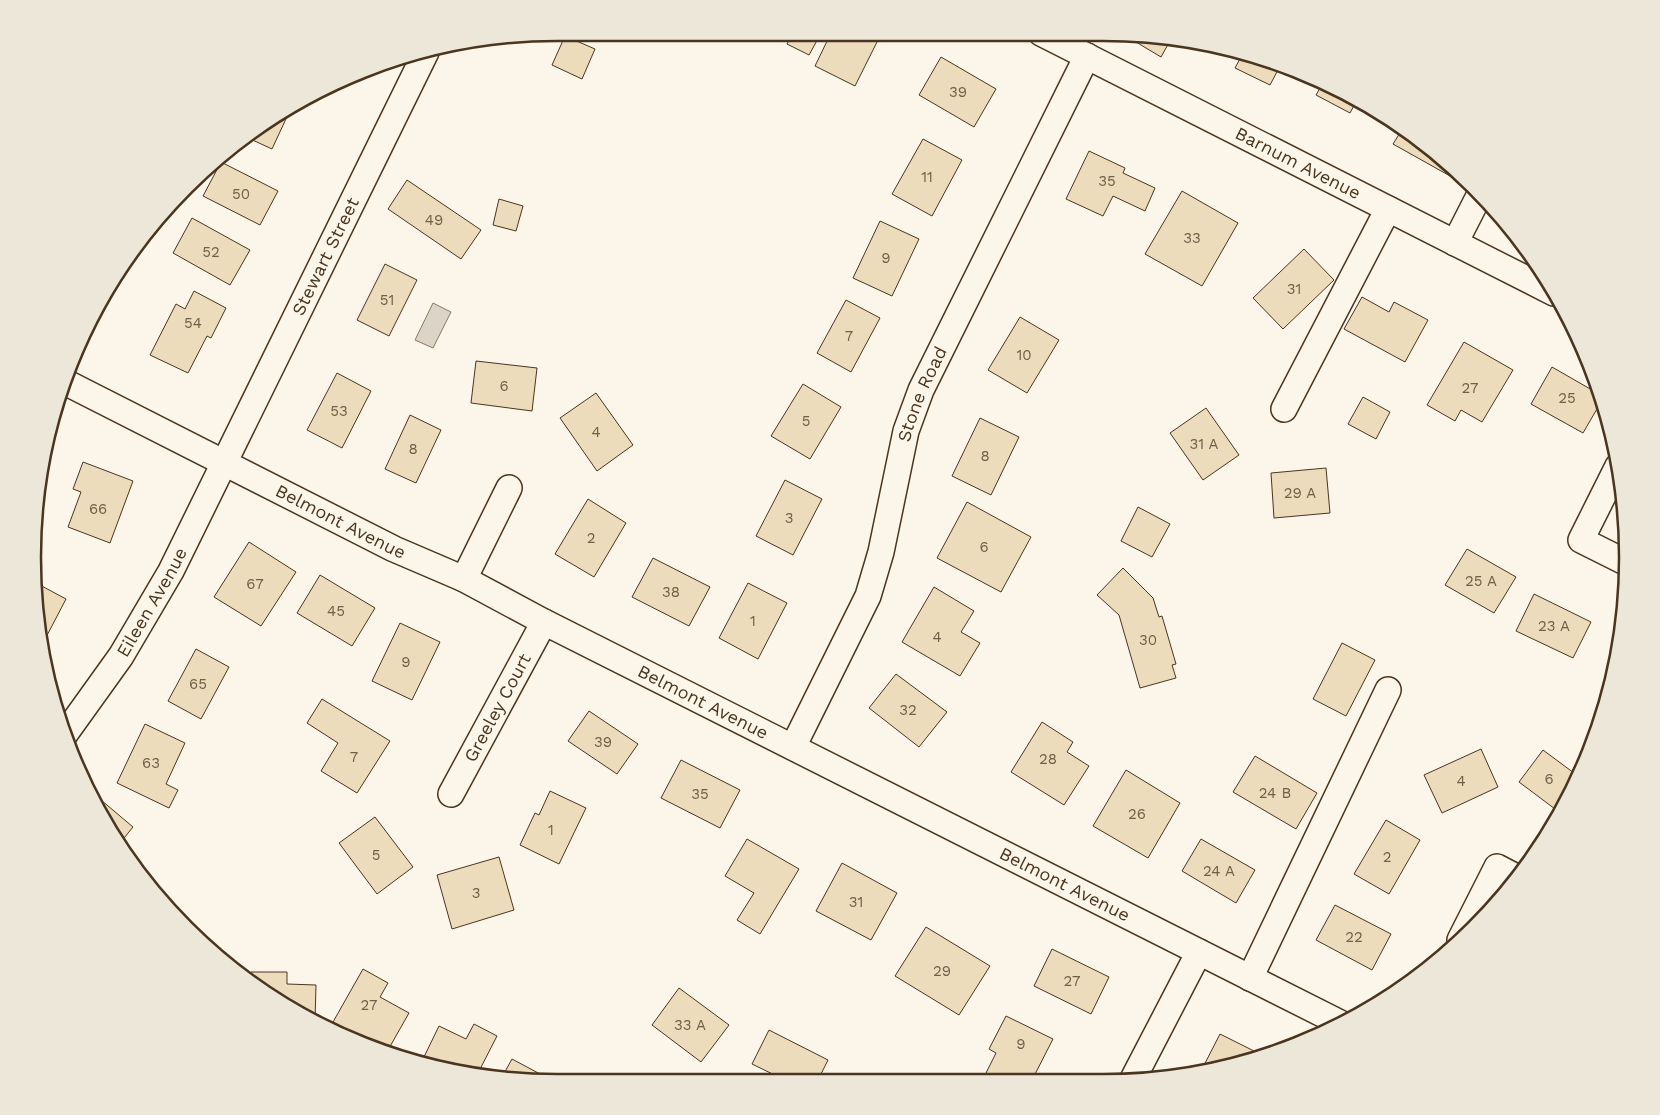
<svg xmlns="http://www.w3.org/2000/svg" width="1660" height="1115" viewBox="0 0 1660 1115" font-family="'Work Sans',sans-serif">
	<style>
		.water { fill: #dcd4c6; stroke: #887966 }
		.building { fill: #ecdcbc; stroke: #4a3520 }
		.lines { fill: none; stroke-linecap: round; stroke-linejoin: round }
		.minor-casing { stroke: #4a3520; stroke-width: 28 }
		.minor { stroke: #fbf6e9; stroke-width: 25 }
		.labels { text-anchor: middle; stroke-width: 4; stroke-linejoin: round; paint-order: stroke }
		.number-label { font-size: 15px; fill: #725f47 }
		.street-label { font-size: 18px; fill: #4a3520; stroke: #fbf6e9 }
		.rim { fill: none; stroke: #4a3520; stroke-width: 2.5 }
	</style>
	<rect width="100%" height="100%" fill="#fbf6e9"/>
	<path class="water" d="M 433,303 L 451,312 L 433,348 L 415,340 Z"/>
	<path class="building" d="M 881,34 L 855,86 L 815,66 L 830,35 Z
		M 792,35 L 820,35 L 809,55 L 787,44 Z
		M 565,36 L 595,49 L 582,79 L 552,65 Z
		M 1134,36 L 1171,39 L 1161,57 L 1131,39 Z
		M 1242,55 L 1279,68 L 1270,85 L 1235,68 Z
		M 941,57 L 996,89 L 974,127 L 919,95 Z
		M 1323,83 L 1335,87 L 1357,100 L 1350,113 L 1316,95 Z
		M 291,108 L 272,149 L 246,137 L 266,121 Z
		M 1403,128 L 1454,170 L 1450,176 L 1393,144 Z
		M 923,139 L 962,160 L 932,216 L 892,194 Z
		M 1089,151 L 1125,168 L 1123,173 L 1155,188 L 1145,211 L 1113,196 L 1103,216 L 1066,199 Z
		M 221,162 L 278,191 L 260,225 L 203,196 Z
		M 407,180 L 481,230 L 461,259 L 388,209 Z
		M 1182,191 L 1238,223 L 1202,286 L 1145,254 Z
		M 499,199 L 523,206 L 516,231 L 493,225 Z
		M 192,218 L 250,250 L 230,285 L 173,253 Z
		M 880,221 L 919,239 L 892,296 L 853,278 Z
		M 1304,249 L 1334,280 L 1283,329 L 1253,298 Z
		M 385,264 L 417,280 L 389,336 L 357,320 Z
		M 194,291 L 226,308 L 211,338 L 207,336 L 188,373 L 150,355 L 176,304 L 185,309 Z
		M 1362,297 L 1389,312 L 1394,302 L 1428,320 L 1405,362 L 1344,329 Z
		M 846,300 L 880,318 L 851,372 L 817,353 Z
		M 1020,317 L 1059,340 L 1027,393 L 988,370 Z
		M 1464,342 L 1513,370 L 1482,422 L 1461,410 L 1455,421 L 1427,405 Z
		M 476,361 L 537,368 L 532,411 L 471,403 Z
		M 1552,367 L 1599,394 L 1601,402 L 1583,433 L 1531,404 Z
		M 337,373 L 371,391 L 342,448 L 307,430 Z
		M 803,384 L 841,407 L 810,459 L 771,436 Z
		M 596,393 L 633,445 L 597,471 L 560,418 Z
		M 1363,397 L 1390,412 L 1376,439 L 1348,424 Z
		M 1206,408 L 1239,455 L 1203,480 L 1170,433 Z
		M 410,415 L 441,430 L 416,483 L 385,469 Z
		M 980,418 L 1019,437 L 991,495 L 952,476 Z
		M 83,462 L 133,481 L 110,543 L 68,527 L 81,492 L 73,489 Z
		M 1326,468 L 1330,513 L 1274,518 L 1271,473 Z
		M 785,480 L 822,499 L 793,555 L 756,536 Z
		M 588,499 L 626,523 L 594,577 L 555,554 Z
		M 967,502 L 1031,537 L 1001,592 L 937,558 Z
		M 1138,507 L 1170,524 L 1152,557 L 1121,541 Z
		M 249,542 L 296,572 L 261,626 L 214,597 Z
		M 1467,549 L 1516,577 L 1494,613 L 1445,585 Z
		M 653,558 L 710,587 L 689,626 L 632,597 Z
		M 1123,568 L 1153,598 L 1159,617 L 1162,616 L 1176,664 L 1172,665 L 1176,678 L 1140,688 L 1119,615 L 1097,595 Z
		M 320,575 L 375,608 L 352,646 L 297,613 Z
		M 748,583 L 787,603 L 758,659 L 719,638 Z
		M 38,584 L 66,599 L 42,645 Z
		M 934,587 L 974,611 L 961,632 L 980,643 L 960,676 L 902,642 Z
		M 1534,594 L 1591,622 L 1573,658 L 1516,631 Z
		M 400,623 L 440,642 L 412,700 L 372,681 Z
		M 1619,641 L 1617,660 L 1613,675 L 1607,673 Z
		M 1342,643 L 1375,660 L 1346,716 L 1313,699 Z
		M 196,649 L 229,667 L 201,719 L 168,701 Z
		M 896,674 L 947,712 L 919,747 L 869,708 Z
		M 322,699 L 390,741 L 357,793 L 321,771 L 338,743 L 307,723 Z
		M 589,711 L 638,744 L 617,774 L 568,741 Z
		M 1042,722 L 1073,742 L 1067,752 L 1089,766 L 1064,805 L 1011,772 Z
		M 145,724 L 185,743 L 166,784 L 178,790 L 169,808 L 117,783 Z
		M 1481,749 L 1498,787 L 1442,813 L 1424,775 Z
		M 1543,750 L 1578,776 L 1559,812 L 1519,782 Z
		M 1255,756 L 1317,793 L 1296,829 L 1233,792 Z
		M 681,760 L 740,790 L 720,828 L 661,798 Z
		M 1126,770 L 1180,803 L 1148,858 L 1093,826 Z
		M 550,791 L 586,808 L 559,864 L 520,845 L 535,813 L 539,815 Z
		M 101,800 L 133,827 L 120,843 L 103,820 L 96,806 Z
		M 375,817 L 413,867 L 377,894 L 339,843 Z
		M 1386,820 L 1420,840 L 1389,894 L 1354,874 Z
		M 747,839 L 799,869 L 760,934 L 737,920 L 754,893 L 725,876 Z
		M 1201,839 L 1255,870 L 1236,903 L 1182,871 Z
		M 499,857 L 514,910 L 452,929 L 437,875 Z
		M 842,863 L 897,893 L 871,940 L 816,911 Z
		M 1335,905 L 1391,934 L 1372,970 L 1316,940 Z
		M 926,927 L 990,966 L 959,1015 L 895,976 Z
		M 1052,949 L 1109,977 L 1091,1014 L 1034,986 Z
		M 363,969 L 388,983 L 380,997 L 409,1013 L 388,1050 L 377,1046 L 333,1022 Z
		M 251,972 L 287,972 L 287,984 L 316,985 L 315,1022 L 251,982 Z
		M 679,988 L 729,1025 L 701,1062 L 652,1025 Z
		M 1006,1016 L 1053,1039 L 1031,1082 L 999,1082 L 985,1075 L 996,1053 L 989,1049 Z
		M 474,1024 L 497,1036 L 477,1075 L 455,1072 L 422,1061 L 439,1026 L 466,1039 Z
		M 769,1030 L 828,1060 L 817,1082 L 789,1082 L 752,1064 Z
		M 1220,1034 L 1262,1055 L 1200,1073 Z
		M 512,1059 L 555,1082 L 502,1077 Z"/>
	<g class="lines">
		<defs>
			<g id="minor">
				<path id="s1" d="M 1041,33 L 1554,293"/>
				<path d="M 1455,243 L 1480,194"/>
				<path id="s2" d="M 65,382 L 394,549 L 464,579 L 544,622 L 1340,1023"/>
				<path d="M 1284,409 L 1388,209"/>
				<path d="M 1618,466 L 1581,540 L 1627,563"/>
				<path d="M 464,579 L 509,488"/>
				<path id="s3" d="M 65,734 L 121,656 L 171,571 L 426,52"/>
				<path id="s4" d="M 793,747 L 868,596 L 881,552 L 906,431 L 921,390 L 1087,56"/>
				<path id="s5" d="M 451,794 L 544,622"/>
				<path d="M 1460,940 L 1497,867 L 1516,877"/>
				<path d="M 1250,978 L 1388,690"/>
				<path d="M 1133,1079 L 1199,952"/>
			</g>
		</defs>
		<use href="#minor" class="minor-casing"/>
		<use href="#minor" class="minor"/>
	</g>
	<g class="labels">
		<g class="number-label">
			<text x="958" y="97">39</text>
			<text x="927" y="182">11</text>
			<text x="1107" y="186">35</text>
			<text x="241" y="199">50</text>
			<text x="434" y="225">49</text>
			<text x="1192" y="243">33</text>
			<text x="211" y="257">52</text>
			<text x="886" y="263">9</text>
			<text x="1294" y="294">31</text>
			<text x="387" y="305">51</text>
			<text x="193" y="328">54</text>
			<text x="849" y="341">7</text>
			<text x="1024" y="360">10</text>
			<text x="504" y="391">6</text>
			<text x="1470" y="393">27</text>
			<text x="1567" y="403">25</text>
			<text x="339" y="416">53</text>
			<text x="806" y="426">5</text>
			<text x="596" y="437">4</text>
			<text x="1204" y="449">31 A</text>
			<text x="413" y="454">8</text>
			<text x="985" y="461">8</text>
			<text x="1300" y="498">29 A</text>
			<text x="98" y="514">66</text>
			<text x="789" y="523">3</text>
			<text x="591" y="543">2</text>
			<text x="984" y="552">6</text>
			<text x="1481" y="586">25 A</text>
			<text x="255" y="589">67</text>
			<text x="671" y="597">38</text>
			<text x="336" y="616">45</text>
			<text x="753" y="626">1</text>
			<text x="1554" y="631">23 A</text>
			<text x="937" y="642">4</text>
			<text x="1148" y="645">30</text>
			<text x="406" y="667">9</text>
			<text x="198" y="689">65</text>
			<text x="908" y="715">32</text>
			<text x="603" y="747">39</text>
			<text x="354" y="762">7</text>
			<text x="1048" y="764">28</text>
			<text x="151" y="768">63</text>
			<text x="1549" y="784">6</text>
			<text x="1461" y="786">4</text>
			<text x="1275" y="798">24 B</text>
			<text x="700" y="799">35</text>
			<text x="1137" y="819">26</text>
			<text x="551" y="835">1</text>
			<text x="376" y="860">5</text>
			<text x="1387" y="862">2</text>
			<text x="1219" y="876">24 A</text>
			<text x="476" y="898">3</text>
			<text x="856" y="907">31</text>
			<text x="1354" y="942">22</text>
			<text x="942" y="976">29</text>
			<text x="1072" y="986">27</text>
			<text x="369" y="1010">27</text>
			<text x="690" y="1030">33 A</text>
			<text x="1021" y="1049">9</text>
		</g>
		<g class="street-label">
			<text dy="6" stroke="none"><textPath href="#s1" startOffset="288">Barnum Avenue</textPath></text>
			<text dy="6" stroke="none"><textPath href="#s3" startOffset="545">Stewart Street</textPath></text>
			<text dy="6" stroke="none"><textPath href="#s4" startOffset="378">Stone Road</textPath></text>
			<text dy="6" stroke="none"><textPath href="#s2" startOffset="309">Belmont Avenue</textPath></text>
			<text dy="6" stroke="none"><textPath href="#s3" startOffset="158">Eileen Avenue</textPath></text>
			<text dy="6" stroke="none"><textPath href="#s2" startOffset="714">Belmont Avenue</textPath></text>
			<text dy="6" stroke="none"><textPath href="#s5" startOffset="98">Greeley Court</textPath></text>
			<text dy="6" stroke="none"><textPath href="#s2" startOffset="1119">Belmont Avenue</textPath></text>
		</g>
	</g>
	<path d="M0 0H1660V1115H0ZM557 41H1103A516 516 0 0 1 1619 557V558A516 516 0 0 1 1103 1074H557A516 516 0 0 1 41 558V557A516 516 0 0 1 557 41Z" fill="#ede7d9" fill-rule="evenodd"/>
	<path class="rim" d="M557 41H1103A516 516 0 0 1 1619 557V558A516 516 0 0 1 1103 1074H557A516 516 0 0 1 41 558V557A516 516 0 0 1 557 41Z"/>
</svg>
